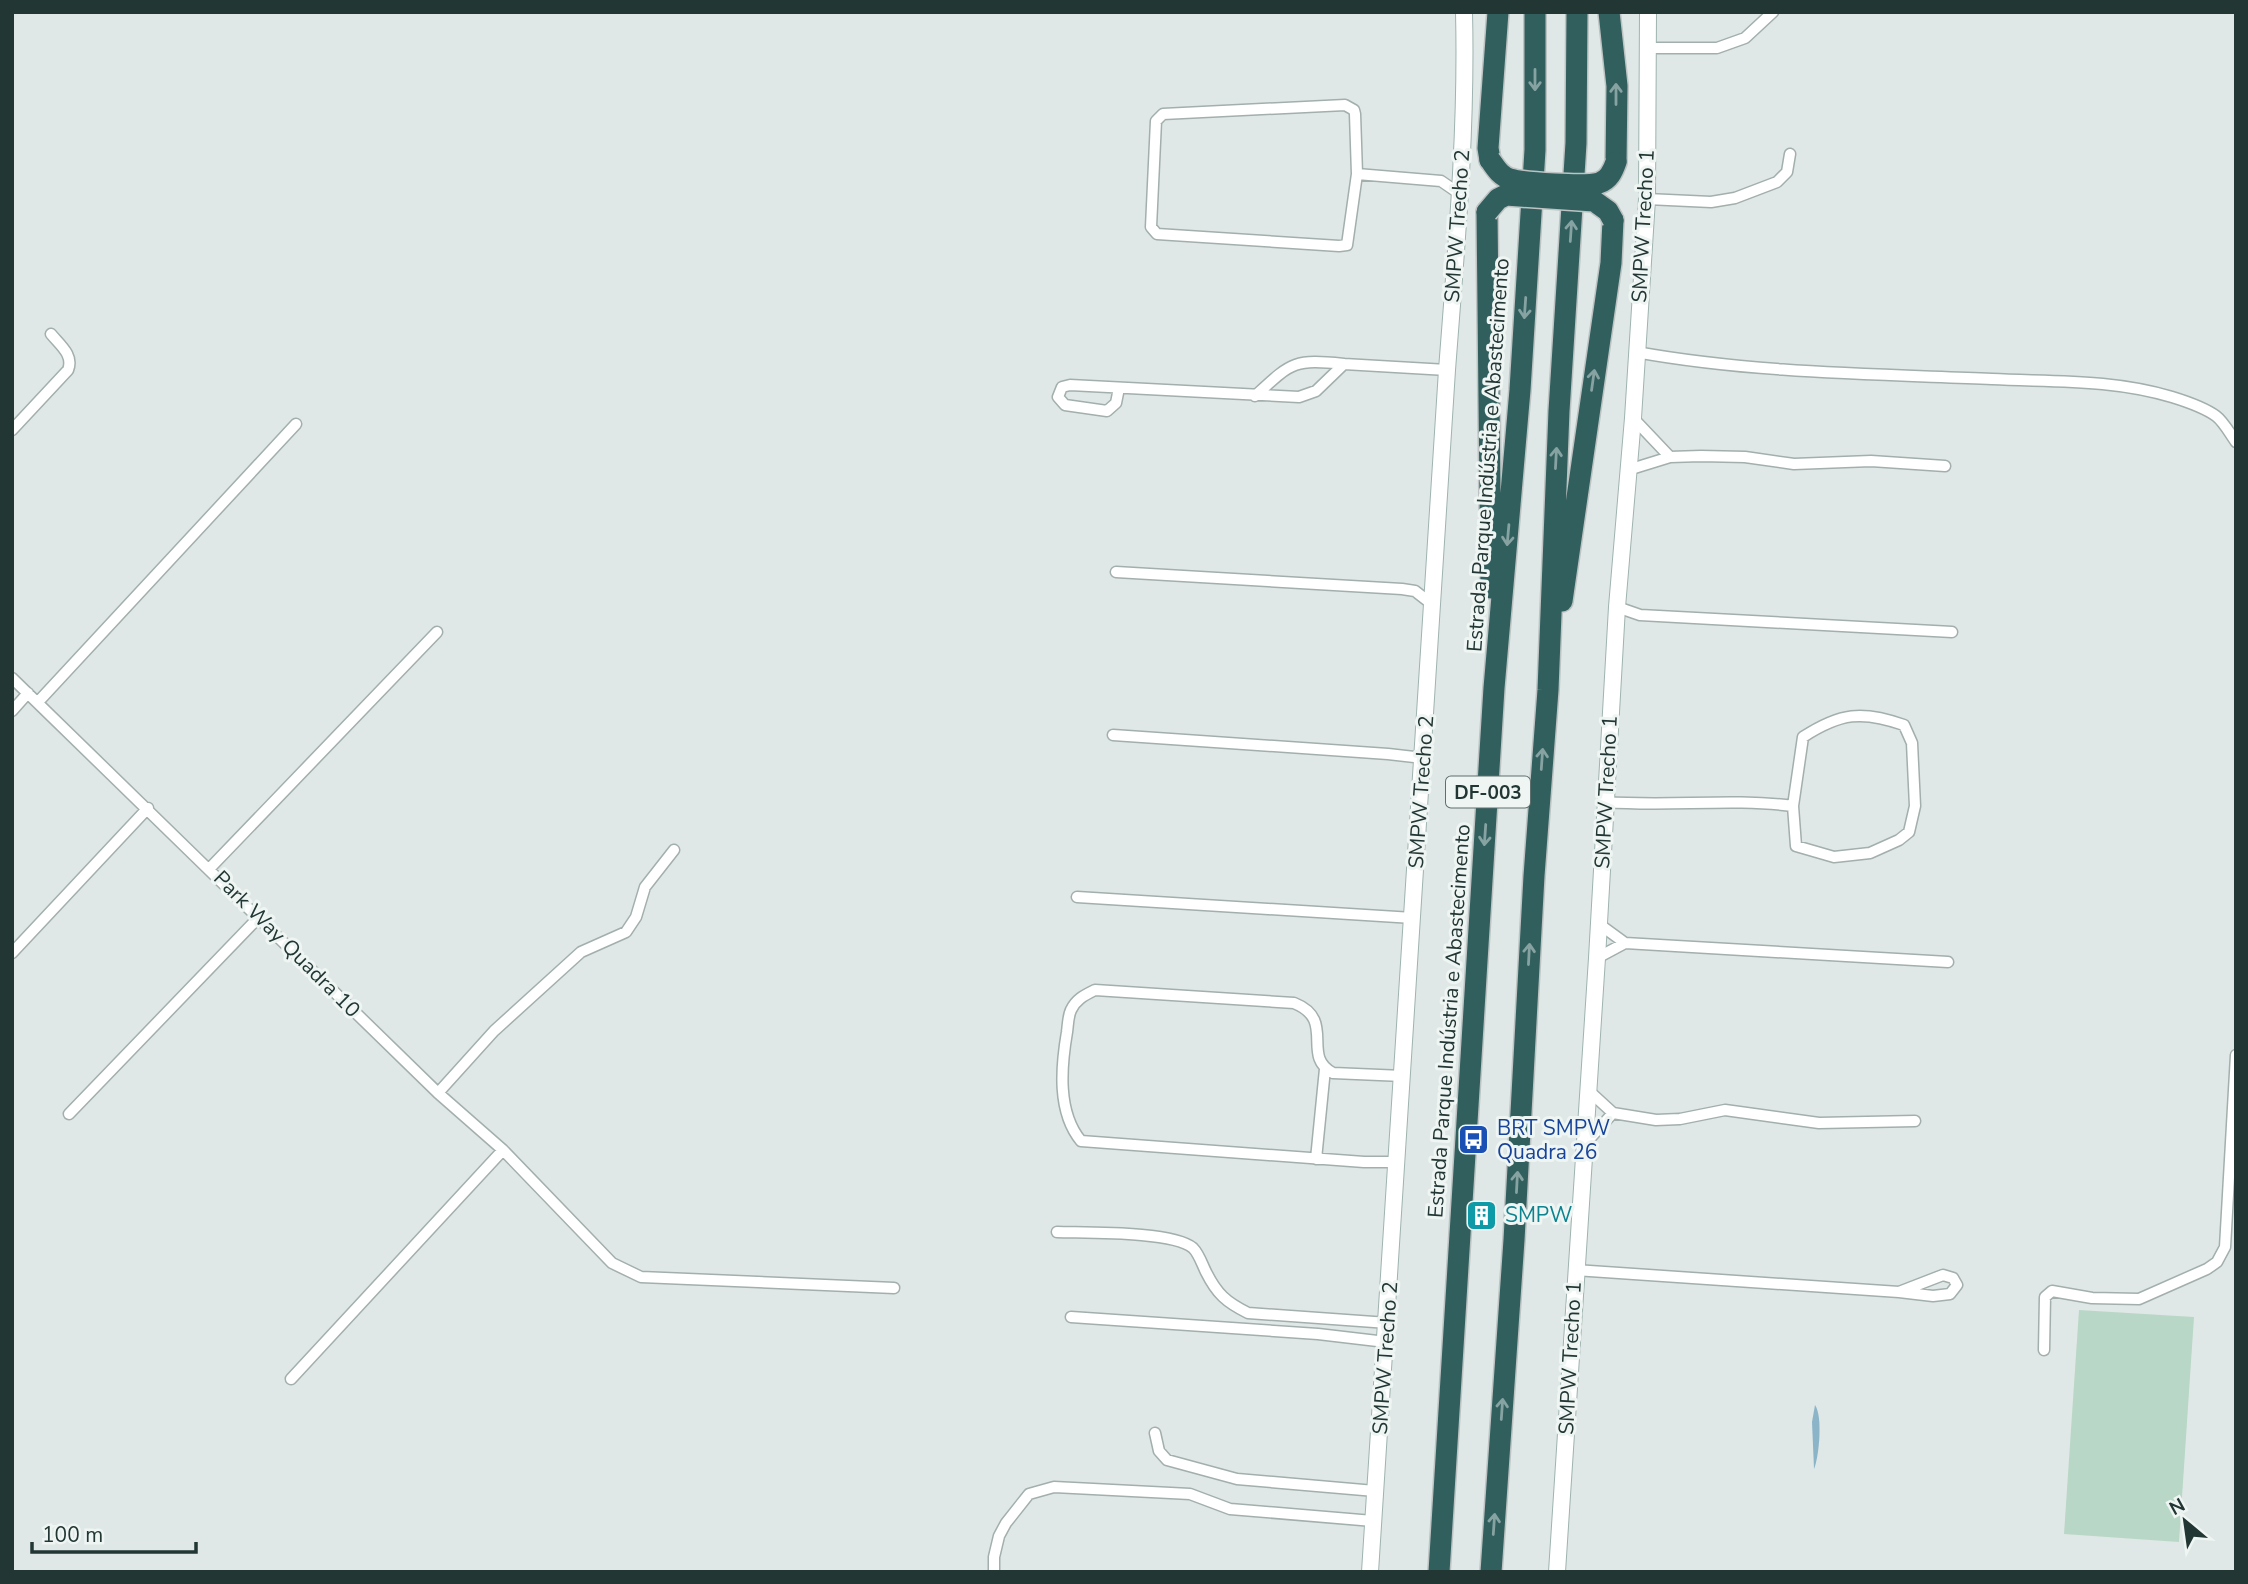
<svg xmlns="http://www.w3.org/2000/svg" width="2248" height="1584" viewBox="0 0 2248 1584" font-family="'Nunito Sans',sans-serif">
	<style>
		.green { fill: #b9d7c7 }
		.water { fill: #8cb4c8 }
		.lines { fill: none; stroke-linecap: round; stroke-linejoin: round }
		.street-casing { stroke: #a3afad; stroke-width: 13 }
		.secondary-casing { stroke: #9fb3af; stroke-width: 18 }
		.highway-casing { stroke: #bdc3c2; stroke-width: 24 }
		.street { stroke: #fff; stroke-width: 10 }
		.secondary { stroke: #fff; stroke-width: 16 }
		.highway { stroke: #315f5e; stroke-width: 21 }
		.highway-bridge-casing { stroke: #bdc3c2; stroke-width: 24; stroke-linecap: butt }
		.highway-bridge { stroke: #315f5e; stroke-width: 21 }
		.oneway { stroke: #86a2a1 }
		.labels { text-anchor: middle; stroke-width: 6; stroke-linejoin: round; paint-order: stroke }
		.shield { fill: #eef5f3; stroke: #5f6f6d; stroke-width: 2 }
		.shield-label { font-size: 19px; font-weight: bold; fill: #223634 }
		.street-label { font-size: 21px; fill: #223634; stroke: #eef5f3 }
		.transit-label { font-size: 21px; fill: #164399; stroke: #eef5f3; text-anchor: start }
		.culture-label { font-size: 21px; fill: #0d838f; stroke: #eef5f3; text-anchor: start }
	</style>
	<rect width="100%" height="100%" fill="#dfe8e6"/>
	<path class="green" d="M 2079,1310 L 2194,1317 L 2179,1542 L 2064,1534 Z"/>
	<path class="water" d="M 1815,1405 C 1823,1416 1819,1457 1814,1469 L 1812,1422 Z"/>
	<g class="lines">
		<defs>
			<path id="street" d="M 1650,48 L 1717,48 L 1745,38 L 1773,12
				M 1345,105 L 1354,110 L 1355,114 L 1357,174 L 1347,245 L 1339,246 L 1157,234 L 1151,227 L 1156,121 L 1163,114 Z
				M 1357,174 L 1441,181 L 1460,194
				M 1647,199 L 1711,202 L 1735,198 L 1777,182 L 1787,172 L 1790,154
				M 1636,352 C 1752,373 1874,374 1992,379 C 2053,382 2113,379 2172,397 C 2185,401 2205,408 2216,416 C 2224,422 2230,434 2236,442
				M 1119,388 L 1116,403 L 1107,411 L 1065,405 L 1058,397 L 1062,387 L 1070,385 L 1299,397 L 1316,391 L 1344,364 L 1447,370
				M 1255,396 C 1292,362 1293,359 1344,364
				M 1633,418 L 1670,457
				M 12,430 L 68,370 C 74,355 60,345 51,334
				M 1628,470 L 1670,457 L 1701,456 L 1745,457 L 1794,464 L 1871,461 L 1945,466
				M 1116,572 L 1402,589 L 1415,591 L 1433,605
				M 1617,607 L 1640,615 L 1952,632
				M 12,678 L 438,1093 L 503,1150 L 612,1263 L 641,1277 L 894,1288
				M 38,702 L 296,424
				M 12,711 L 28,693
				M 1113,735 L 1388,754 L 1423,758
				M 1606,802 C 1668,807 1731,798 1793,806 L 1796,846 L 1834,857 L 1870,853 L 1899,840 L 1909,832 L 1915,806 L 1912,743 L 1904,725 C 1862,710 1840,713 1803,737 L 1793,806
				M 210,868 L 437,632
				M 1077,897 L 1413,918
				M 1599,924 L 1625,943 L 1948,962
				M 12,953 L 148,808
				M 1597,958 L 1625,943
				M 1589,1091 L 1613,1113 L 1656,1120 L 1680,1119 L 1725,1110 L 1819,1123 L 1915,1121
				M 438,1093 L 494,1031 L 581,952 L 626,932 L 636,917 L 645,887 L 674,850
				M 69,1114 L 259,917
				M 1584,1145 L 1613,1113
				M 1316,1159 L 1325,1069
				M 1398,1162 L 1364,1162 L 1081,1141 C 1057,1112 1061,1067 1067,1032 C 1068,1025 1068,1016 1071,1010 C 1076,999 1085,995 1095,990 L 1294,1003 C 1337,1020 1300,1056 1333,1073 L 1403,1076
				M 1057,1232 C 1086,1233 1173,1231 1193,1248 C 1199,1254 1202,1264 1206,1272 C 1217,1294 1226,1302 1248,1313 L 1388,1323
				M 1575,1270 L 1899,1292 L 1933,1296 L 1950,1294 L 1957,1285 L 1953,1278 L 1943,1275 L 1899,1292
				M 1071,1317 L 1318,1334 L 1386,1342
				M 2044,1350 L 2045,1297 L 2052,1291 L 2092,1298 L 2139,1299 L 2207,1269 L 2217,1262 L 2225,1247 L 2236,1055
				M 291,1379 L 503,1150
				M 1155,1433 L 1159,1451 L 1167,1460 L 1237,1479 L 1375,1491
				M 994,1572 L 994,1557 L 999,1536 L 1006,1523 L 1029,1494 L 1054,1487 L 1190,1494 L 1230,1509 L 1373,1521"/>
			<path id="secondary" d="M 1370,1572 L 1447,370 C 1456,251 1467,132 1464,12
				M 1557,1572 L 1597,958 L 1617,607 L 1633,418 L 1647,199 L 1648,12"/>
			<path id="highway" d="M 1609,12 L 1617,86 L 1616,162
				M 1490,160 L 1488,148 L 1498,12
				M 1487,212 L 1491,588
				M 1562,601 L 1611,263 L 1613,220
				M 1439,1572 L 1494,688 L 1520,390 L 1535,150 L 1535,12
				M 1491,1572 L 1514,1240 L 1534,876 L 1548,690 L 1559,411 L 1576,143 L 1577,12"/>
		</defs>
		<use href="#street" class="street-casing"/>
		<use href="#secondary" class="secondary-casing"/>
		<use href="#highway" class="highway-casing"/>
		<use href="#street" class="street"/>
		<use href="#secondary" class="secondary"/>
		<use href="#highway" class="highway"/>
		<defs>
			<path id="highway-bridge" d="M 1490,160 C 1496,168 1500,176 1510,179 C 1522,183 1586,187 1599,183 C 1609,180 1613,171 1616,162
				M 1487,212 L 1498,199 L 1506,195 L 1594,201 L 1608,211 L 1613,220"/>
		</defs>
		<use href="#highway-bridge" class="highway-bridge-casing"/>
		<use href="#highway-bridge" class="highway-bridge"/>
	</g>
	<defs><path id="oneway-shaft" d="M-6 0H5M1.5-3L5.5 0L1.5 3" fill="none" stroke-width="1.6" stroke-linecap="round" stroke-linejoin="round" transform="scale(1.75)"/></defs>
	<g class="oneway">
		<use href="#oneway-shaft" transform="translate(1535 80) rotate(90)"/>
		<use href="#oneway-shaft" transform="translate(1616 94) rotate(-90)"/>
		<use href="#oneway-shaft" transform="translate(1571 231) rotate(-86)"/>
		<use href="#oneway-shaft" transform="translate(1525 308) rotate(94)"/>
		<use href="#oneway-shaft" transform="translate(1593 380) rotate(-82)"/>
		<use href="#oneway-shaft" transform="translate(1556 458) rotate(-87)"/>
		<use href="#oneway-shaft" transform="translate(1508 535) rotate(95)"/>
		<use href="#oneway-shaft" transform="translate(1542 759) rotate(-86)"/>
		<use href="#oneway-shaft" transform="translate(1485 835) rotate(94)"/>
		<use href="#oneway-shaft" transform="translate(1529 954) rotate(-87)"/>
		<use href="#oneway-shaft" transform="translate(1517 1182) rotate(-87)"/>
		<use href="#oneway-shaft" transform="translate(1502 1409) rotate(-86)"/>
		<use href="#oneway-shaft" transform="translate(1494 1524) rotate(-86)"/>
	</g>
	<defs>
		<symbol id="bus-square" viewBox="-11 -11 22 22"><rect x="-9" y="-9" width="18" height="18" rx="4" fill="#1a4fb4" stroke="#eef5f3"/><path d="M-5-6H5V4H4V6H2V4H-2V6H-4V4H-5ZM-3.5-4V0h7V-4ZM-3.5 1.2v1.5H-2V1.2ZM2 1.2v1.5H3.5V1.2Z" fill="#fff"/></symbol>
		<symbol id="building-square" viewBox="-11 -11 22 22"><rect x="-9" y="-9" width="18" height="18" rx="4" fill="#0f9aa8" stroke="#eef5f3"/><path d="M-4-6H4V6H1V3H-1V6H-4ZM-2.5-4.3h1.7v1.8h-1.7ZM.8-4.3h1.7v1.8H.8ZM-2.5-1h1.7V.8h-1.7ZM.8-1h1.7V.8H.8Z" fill="#fff"/></symbol>
	</defs>
	<g fill-rule="evenodd">
		<use href="#bus-square" x="1456" y="1122" width="35" height="35"/>
		<use href="#building-square" x="1464" y="1198" width="35" height="35"/>
	</g>
	<g class="labels">
		<rect class="shield" x="1446" y="776.5" width="84" height="31" rx="5"/>
		<g class="shield-label">
			<text x="1488" y="799">DF-003</text>
		</g>
		<g class="street-label">
			<text transform="translate(1457 226) rotate(-86)" y="7">SMPW Trecho 2</text>
			<text transform="translate(1643 226) rotate(-87)" y="7">SMPW Trecho 1</text>
			<text transform="translate(1488 455) rotate(-86)" y="7">Estrada Parque Indústria e Abastecimento</text>
			<text transform="translate(1421 792) rotate(-86)" y="7">SMPW Trecho 2</text>
			<text transform="translate(1606 792) rotate(-87)" y="7">SMPW Trecho 1</text>
			<text transform="translate(287 944) rotate(45)" y="7">Park Way Quadra 10</text>
			<text transform="translate(1449 1021) rotate(-86)" y="7">Estrada Parque Indústria e Abastecimento</text>
			<text transform="translate(1385 1358) rotate(-86)" y="7">SMPW Trecho 2</text>
			<text transform="translate(1570 1358) rotate(-87)" y="7">SMPW Trecho 1</text>
		</g>
		<g class="transit-label">
			<text x="1497" y="1135">BRT SMPW<tspan x="1497" dy="24">Quadra 26</tspan></text>
		</g>
		<g class="culture-label">
			<text x="1505" y="1222">SMPW</text>
		</g>
	</g>
	<rect width="2248" height="1584" fill="none" stroke="#223634" stroke-width="28"/>
	<g transform="translate(2185 1521) rotate(331)" stroke="#eef5f3" stroke-width="5" paint-order="stroke">
	<path d="M0-5L12 26L0 18L-12 26Z" fill="#223634"/>
	<text y="-10" font-size="19" font-weight="bold" text-anchor="middle" fill="#223634">N</text>
	</g>
	<path d="M32 1542v10h164v-10" fill="none" stroke="#223634" stroke-width="3.5"/>
	<text x="42" y="1542" font-size="21" fill="#223634" stroke="#eef5f3" stroke-width="5" paint-order="stroke">100 m</text>
</svg>
